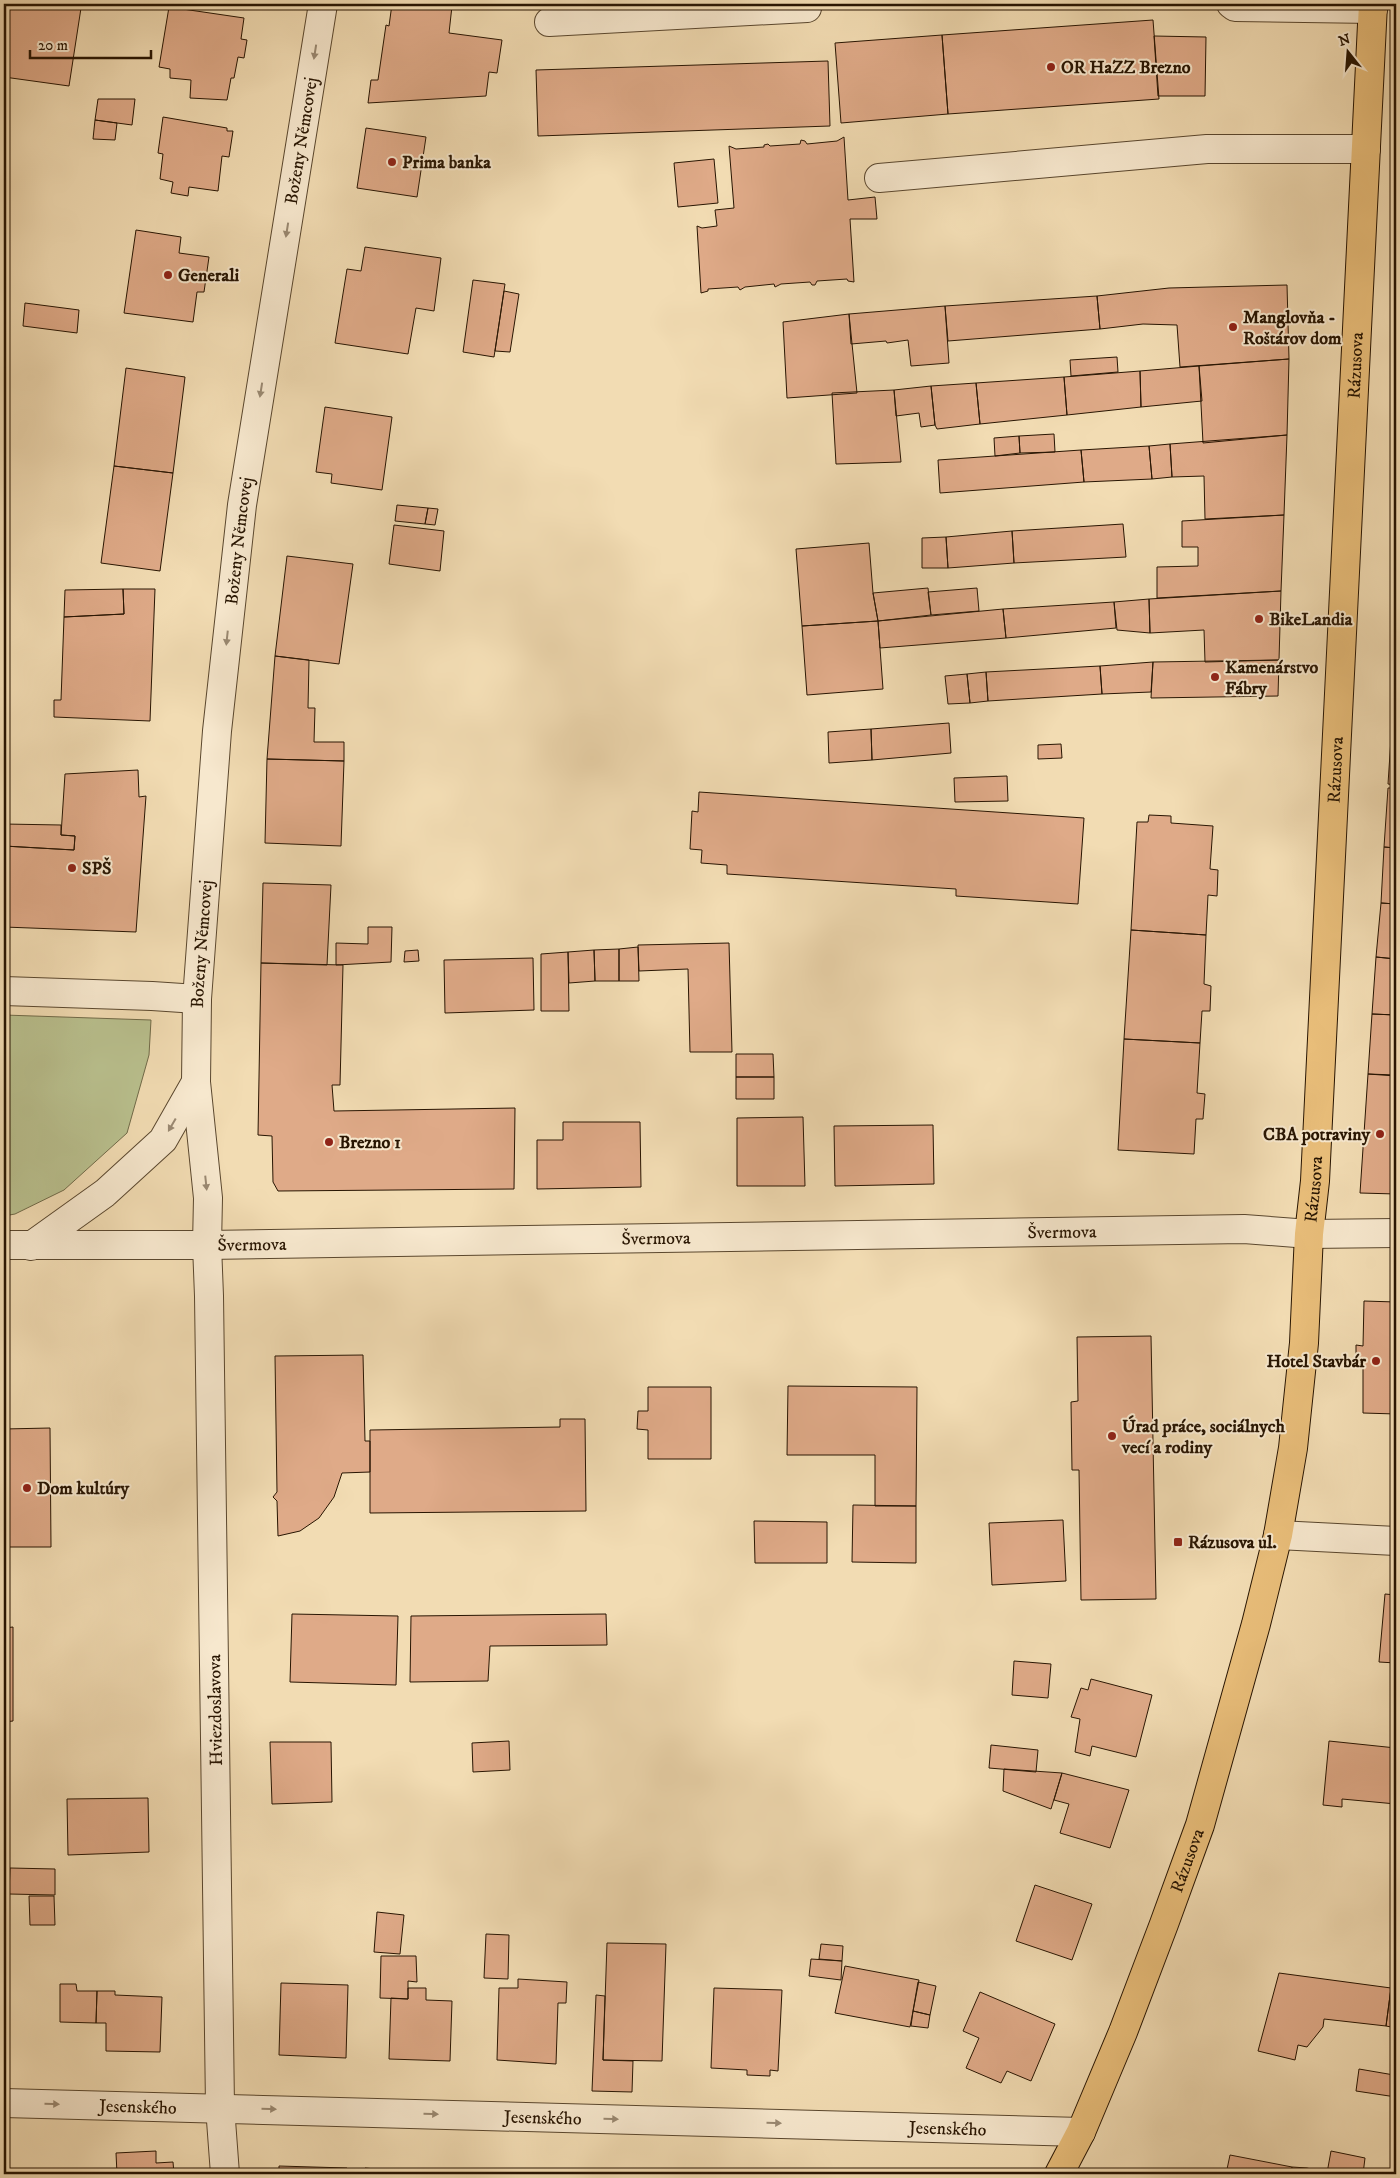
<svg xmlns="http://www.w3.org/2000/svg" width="1400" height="2178" viewBox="0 0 1400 2178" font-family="'IM FELL DW Pica',serif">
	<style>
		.green { fill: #b9c08e; stroke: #706a48 }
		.building { fill: #dfaa88; stroke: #281502 }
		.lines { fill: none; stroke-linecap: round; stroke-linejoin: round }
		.minor-casing { stroke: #5a472e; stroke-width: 30 }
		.major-casing { stroke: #281502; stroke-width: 30 }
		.minor { stroke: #f7e8ce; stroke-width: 28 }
		.major { stroke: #e9be7a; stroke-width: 28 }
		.oneway { fill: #9a8972 }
		.poi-dot { fill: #8f2418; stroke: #f7e8ce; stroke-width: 2 }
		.labels { text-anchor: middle; stroke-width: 4; stroke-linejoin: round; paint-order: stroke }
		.poi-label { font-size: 18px; font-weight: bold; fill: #281502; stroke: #f7e8ce; text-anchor: start }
		.street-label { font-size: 18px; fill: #281502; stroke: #f7e8ce }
	</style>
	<rect width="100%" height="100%" fill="#f2dcb3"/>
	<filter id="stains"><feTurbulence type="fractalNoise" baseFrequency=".004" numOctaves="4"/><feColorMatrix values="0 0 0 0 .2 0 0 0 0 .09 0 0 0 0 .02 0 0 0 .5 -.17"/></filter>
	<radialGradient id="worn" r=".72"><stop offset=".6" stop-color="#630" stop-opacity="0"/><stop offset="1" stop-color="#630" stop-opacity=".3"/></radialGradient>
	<path class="green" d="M 4,1015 L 151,1020 L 149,1055 L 127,1133 L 64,1190 L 15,1214 L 4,1216 Z"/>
	<path class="building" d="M 4,4 L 50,4 L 81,8 L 69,86 L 4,77 Z
		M 392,4 L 438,4 L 452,6 L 449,33 L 502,40 L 497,73 L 489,72 L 486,96 L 368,103 L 371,80 L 378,80 L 386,25 L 389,26 Z
		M 169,7 L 244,18 L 241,39 L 247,40 L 244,58 L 238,57 L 234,78 L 231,78 L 227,100 L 190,98 L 191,80 L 170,78 L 170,69 L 159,67 Z
		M 1153,20 L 1159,99 L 948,114 L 942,35 Z
		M 942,35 L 948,114 L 841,123 L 835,43 Z
		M 1154,36 L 1206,37 L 1205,96 L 1158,96 Z
		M 828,61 L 830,126 L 538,136 L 536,70 Z
		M 98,99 L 135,99 L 132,125 L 95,120 Z
		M 163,117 L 227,128 L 227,131 L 233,131 L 229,157 L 222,156 L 218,191 L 189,187 L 188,196 L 171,193 L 173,182 L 160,179 L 163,154 L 158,153 Z
		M 95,120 L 117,123 L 115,140 L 93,139 Z
		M 366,128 L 426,137 L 417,197 L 357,188 Z
		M 844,137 L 848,200 L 875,197 L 877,219 L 850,219 L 854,282 L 848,281 L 847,279 L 817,281 L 815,285 L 812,285 L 810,282 L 781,284 L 775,287 L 774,284 L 745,287 L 740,290 L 738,287 L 708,289 L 708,291 L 701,293 L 697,226 L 702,228 L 717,226 L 715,210 L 734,208 L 729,146 L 736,149 L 764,147 L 764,145 L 768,144 L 770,146 L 800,144 L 801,140 L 805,141 L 807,144 L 837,141 Z
		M 714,159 L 718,203 L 678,207 L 674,163 Z
		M 136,230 L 181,237 L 179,253 L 209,257 L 204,292 L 197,292 L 193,322 L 124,313 Z
		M 365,247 L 441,258 L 434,311 L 416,308 L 408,354 L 335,343 L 347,269 L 361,271 Z
		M 473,280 L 505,284 L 494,357 L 463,352 Z
		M 1287,285 L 1289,359 L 1180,367 L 1177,325 L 1143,324 L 1100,329 L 1097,296 L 1169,288 Z
		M 504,291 L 519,294 L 510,352 L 495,351 Z
		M 1097,296 L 1100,329 L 948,341 L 945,306 Z
		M 25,303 L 79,310 L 77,333 L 23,326 Z
		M 945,306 L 949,363 L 911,366 L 908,340 L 887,343 L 886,341 L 851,344 L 849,314 Z
		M 849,314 L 857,393 L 787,398 L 783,322 Z
		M 1117,357 L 1118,372 L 1071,376 L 1070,360 Z
		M 1289,359 L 1287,435 L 1203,443 L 1199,366 Z
		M 1199,366 L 1202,401 L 1141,407 L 1140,371 Z
		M 126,368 L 185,377 L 173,473 L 114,466 Z
		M 1140,371 L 1141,407 L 1067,415 L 1064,377 Z
		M 1064,377 L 1067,415 L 980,424 L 976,383 Z
		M 976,383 L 980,424 L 937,429 L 935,425 L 931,386 Z
		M 931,386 L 935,425 L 921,427 L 919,413 L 896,416 L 894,390 Z
		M 894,390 L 901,462 L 836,464 L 832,393 Z
		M 325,407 L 392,417 L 382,490 L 331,483 L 332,474 L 316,472 Z
		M 1054,434 L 1055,452 L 1020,453 L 1019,436 Z
		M 1287,435 L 1284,515 L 1205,519 L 1204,476 L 1172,477 L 1170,444 Z
		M 1019,436 L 1020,453 L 995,456 L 994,438 Z
		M 1170,444 L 1172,477 L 1152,479 L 1149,446 Z
		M 1149,446 L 1152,479 L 1084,482 L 1081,450 Z
		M 1081,450 L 1084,482 L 940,493 L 938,460 Z
		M 114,466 L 173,473 L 160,571 L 101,563 Z
		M 397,505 L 428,508 L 425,524 L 395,521 Z
		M 428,508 L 438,509 L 435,525 L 425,524 Z
		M 1284,515 L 1281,591 L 1157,598 L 1157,567 L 1198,566 L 1198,547 L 1182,547 L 1182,521 Z
		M 1123,524 L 1126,557 L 1014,563 L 1012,531 Z
		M 394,525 L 444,531 L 440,571 L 389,564 Z
		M 1012,531 L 1014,563 L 948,568 L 946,537 Z
		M 946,537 L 948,568 L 922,568 L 922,538 Z
		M 869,543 L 873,593 L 878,621 L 802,626 L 796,549 Z
		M 287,556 L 353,564 L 339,664 L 275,656 Z
		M 928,588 L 931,615 L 878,621 L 873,593 Z
		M 977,588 L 979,611 L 931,615 L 928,592 Z
		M 123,589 L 124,614 L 64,617 L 65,590 Z
		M 123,589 L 155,589 L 150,721 L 54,717 L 54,700 L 61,700 L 64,617 L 124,614 Z
		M 1281,591 L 1279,660 L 1205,662 L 1204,630 L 1150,633 L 1149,599 Z
		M 1149,599 L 1150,633 L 1117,630 L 1114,602 Z
		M 1114,602 L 1116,628 L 1006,638 L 1003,609 Z
		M 1003,609 L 1006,638 L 880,648 L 878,621 Z
		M 878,621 L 883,689 L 807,695 L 802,626 Z
		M 275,656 L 309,660 L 308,708 L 315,708 L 314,742 L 344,742 L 344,761 L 267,759 Z
		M 1279,660 L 1278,696 L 1151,698 L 1153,662 Z
		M 1153,662 L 1151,692 L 1102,694 L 1100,666 Z
		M 1100,666 L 1102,694 L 988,701 L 986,672 Z
		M 986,672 L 988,701 L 970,703 L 967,674 Z
		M 967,674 L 970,703 L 948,704 L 945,676 Z
		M 1394,690 L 1396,690 L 1396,708 L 1393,708 Z
		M 1393,708 L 1396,709 L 1396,785 L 1388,784 Z
		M 949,723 L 951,753 L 872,760 L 871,729 Z
		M 871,729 L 872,760 L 829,763 L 828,732 Z
		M 1061,744 L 1062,758 L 1038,759 L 1038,745 Z
		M 267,759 L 344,761 L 341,846 L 265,843 Z
		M 138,770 L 139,797 L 146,796 L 136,932 L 4,927 L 4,846 L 74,850 L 75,836 L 61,835 L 65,774 Z
		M 1007,776 L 1008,801 L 955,802 L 954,778 Z
		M 1388,788 L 1396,788 L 1396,848 L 1384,847 Z
		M 699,792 L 1084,818 L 1078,904 L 956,896 L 956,889 L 727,874 L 727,865 L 701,863 L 702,850 L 690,849 L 692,811 L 698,812 Z
		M 1149,815 L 1171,816 L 1171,823 L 1213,826 L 1210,869 L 1218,870 L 1217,896 L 1208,895 L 1206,935 L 1131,930 L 1137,822 L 1148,822 Z
		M 4,824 L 61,825 L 61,835 L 75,836 L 74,850 L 4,846 Z
		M 1384,847 L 1396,848 L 1396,904 L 1381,903 Z
		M 263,883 L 331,885 L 327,965 L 261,963 Z
		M 1381,903 L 1396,904 L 1396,959 L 1376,957 Z
		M 368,927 L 392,927 L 391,962 L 336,965 L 336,943 L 368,944 Z
		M 1131,930 L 1206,935 L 1204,984 L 1211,986 L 1210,1011 L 1202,1011 L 1200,1043 L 1124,1039 Z
		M 729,943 L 732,1052 L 690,1052 L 688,969 L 639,971 L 638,945 Z
		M 638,947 L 639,981 L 619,981 L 619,949 Z
		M 619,949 L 619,981 L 595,981 L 594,950 Z
		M 418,950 L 419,961 L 404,962 L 405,951 Z
		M 594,950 L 595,981 L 569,983 L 568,952 Z
		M 568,952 L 569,1011 L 541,1011 L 541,954 Z
		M 1376,957 L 1396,959 L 1396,1015 L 1372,1014 Z
		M 533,958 L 534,1010 L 445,1013 L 444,960 Z
		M 261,963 L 343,965 L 340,1085 L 332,1085 L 334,1111 L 515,1108 L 514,1189 L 278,1191 L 273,1182 L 272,1136 L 258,1135 Z
		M 1372,1014 L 1396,1015 L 1396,1075 L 1368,1074 Z
		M 1124,1039 L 1200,1043 L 1197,1093 L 1205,1094 L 1203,1119 L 1196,1119 L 1194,1154 L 1118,1150 Z
		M 736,1054 L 773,1054 L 774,1077 L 736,1077 Z
		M 1368,1074 L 1396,1076 L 1396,1194 L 1360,1193 Z
		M 736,1077 L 774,1077 L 774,1099 L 736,1099 Z
		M 803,1117 L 805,1186 L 737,1186 L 737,1118 Z
		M 563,1122 L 640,1122 L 641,1187 L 537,1189 L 537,1140 L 563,1140 Z
		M 933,1125 L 934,1184 L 835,1186 L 834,1126 Z
		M 1364,1301 L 1396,1302 L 1396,1414 L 1363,1413 L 1363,1368 L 1356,1368 L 1356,1345 L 1363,1346 Z
		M 1151,1336 L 1156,1599 L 1081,1600 L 1079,1470 L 1072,1470 L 1071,1402 L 1078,1401 L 1077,1337 Z
		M 363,1355 L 365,1441 L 370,1441 L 370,1472 L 342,1473 L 334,1497 L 319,1518 L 300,1531 L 278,1536 L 277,1501 L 273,1497 L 277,1492 L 275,1356 Z
		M 788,1386 L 917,1387 L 916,1506 L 875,1506 L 875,1455 L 787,1455 Z
		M 648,1387 L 711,1387 L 711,1459 L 648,1459 L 648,1430 L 637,1429 L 638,1411 L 648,1411 Z
		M 560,1419 L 585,1419 L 586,1511 L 370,1513 L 370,1430 L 560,1427 Z
		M 50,1428 L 51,1547 L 4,1547 L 4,1429 Z
		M 853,1505 L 916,1506 L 916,1563 L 852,1562 Z
		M 1063,1520 L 1066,1581 L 992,1585 L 989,1523 Z
		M 754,1521 L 827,1522 L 827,1563 L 755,1563 Z
		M 1385,1594 L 1396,1595 L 1396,1663 L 1379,1662 Z
		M 292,1614 L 398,1616 L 396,1685 L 290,1682 Z
		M 606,1614 L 607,1645 L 490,1646 L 488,1681 L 410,1682 L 411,1616 Z
		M 13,1627 L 13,1721 L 4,1722 L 4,1628 Z
		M 1014,1661 L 1051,1664 L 1048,1698 L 1012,1695 Z
		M 1091,1679 L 1152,1695 L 1136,1757 L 1092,1746 L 1090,1756 L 1075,1752 L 1080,1719 L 1071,1717 L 1081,1688 L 1088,1690 Z
		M 509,1741 L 510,1770 L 473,1772 L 472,1743 Z
		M 1329,1741 L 1396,1748 L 1396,1804 L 1342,1799 L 1342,1807 L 1323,1805 Z
		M 270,1742 L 331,1742 L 332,1802 L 272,1804 Z
		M 991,1745 L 1038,1750 L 1036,1772 L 989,1768 Z
		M 1004,1769 L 1062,1773 L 1051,1809 L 1003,1791 Z
		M 1062,1773 L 1129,1790 L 1110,1848 L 1060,1833 L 1069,1804 L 1054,1800 Z
		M 148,1798 L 149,1852 L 68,1855 L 67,1799 Z
		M 10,1868 L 55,1869 L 55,1895 L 9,1894 Z
		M 1035,1885 L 1092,1904 L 1072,1960 L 1016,1941 Z
		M 29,1896 L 54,1896 L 55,1925 L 30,1925 Z
		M 377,1912 L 404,1915 L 400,1954 L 374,1952 Z
		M 486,1934 L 509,1935 L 508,1979 L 484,1978 Z
		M 607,1943 L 666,1944 L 662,2061 L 603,2060 Z
		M 821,1944 L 843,1946 L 842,1961 L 819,1959 Z
		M 381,1956 L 416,1956 L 417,1982 L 408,1981 L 408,1999 L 380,1998 Z
		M 811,1959 L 842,1961 L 841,1980 L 809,1976 Z
		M 845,1966 L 919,1980 L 910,2027 L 835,2013 Z
		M 1279,1973 L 1391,1988 L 1386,2026 L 1324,2019 L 1323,2027 L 1307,2047 L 1298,2045 L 1295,2060 L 1258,2051 Z
		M 518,1979 L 567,1982 L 566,2003 L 558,2003 L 556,2064 L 497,2060 L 499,1988 L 518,1988 Z
		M 918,1982 L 936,1986 L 930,2015 L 913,2011 Z
		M 281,1983 L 348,1985 L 346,2058 L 279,2055 Z
		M 60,1984 L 76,1984 L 77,1991 L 97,1991 L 96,2023 L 60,2022 Z
		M 408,1988 L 426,1988 L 426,2000 L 452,2001 L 450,2061 L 389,2059 L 391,1998 L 408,1999 Z
		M 714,1988 L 782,1990 L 778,2071 L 770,2070 L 770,2076 L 747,2075 L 747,2070 L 711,2068 Z
		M 1391,1988 L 1396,1989 L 1396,2028 L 1386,2026 Z
		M 97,1991 L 115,1991 L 115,1995 L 162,1997 L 160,2052 L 106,2051 L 106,2023 L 96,2023 Z
		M 980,1992 L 1055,2024 L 1031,2081 L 1007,2071 L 1001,2083 L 966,2068 L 979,2038 L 963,2031 Z
		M 596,1995 L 605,1996 L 603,2060 L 633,2061 L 632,2092 L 592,2091 Z
		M 913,2011 L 930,2015 L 928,2028 L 911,2026 Z
		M 1359,2069 L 1394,2075 L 1392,2081 L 1396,2082 L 1396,2097 L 1356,2091 Z
		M 156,2151 L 156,2163 L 173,2162 L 174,2174 L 117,2174 L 116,2153 Z
		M 1331,2151 L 1365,2158 L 1363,2174 L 1327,2173 Z
		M 1230,2155 L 1292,2167 L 1291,2174 L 1226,2174 Z
		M 279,2166 L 347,2168 L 347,2174 L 279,2174 Z
		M 1292,2167 L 1307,2168 L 1306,2174 L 1291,2174 Z
		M 365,2168 L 386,2170 L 386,2174 L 365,2174 Z
		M 1307,2168 L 1327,2173 L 1332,2174 L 1306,2174 Z
		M 395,2169 L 469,2172 L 469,2174 L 395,2174 Z
		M 500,2173 L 560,2174 L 500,2174 Z"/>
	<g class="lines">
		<defs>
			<g id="minor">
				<path d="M 1231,4 L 1235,7 L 1373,9"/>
				<path d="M 549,22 L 807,8 L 807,4"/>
				<path d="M 879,178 L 1207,149 L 1366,149"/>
				<path d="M 4,991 L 152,996 L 197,999"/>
				<path id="s1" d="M 4,1245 L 207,1245 L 1244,1229 L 1309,1234 L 1396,1233"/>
				<path d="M 31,1246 L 105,1193 L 163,1140 L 196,1082"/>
				<path d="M 1278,1535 L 1396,1541"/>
				<path id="s2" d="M 4,2103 L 1081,2132"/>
				<path id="s3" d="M 225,2174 L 220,2107 L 209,1296 L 207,1245 L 208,1198 L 196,1082 L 197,999 L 217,731 L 242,505 L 323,4"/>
			</g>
			<g id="major">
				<path id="s4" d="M 1059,2174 L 1081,2132 L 1123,2032 L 1164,1924 L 1200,1825 L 1256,1624 L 1278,1535 L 1293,1448 L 1304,1343 L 1309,1234 L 1315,1181 L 1373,4"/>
			</g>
		</defs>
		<use href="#minor" class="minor-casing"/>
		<use href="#major" class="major-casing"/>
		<use href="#minor" class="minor"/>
		<use href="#major" class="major"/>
	</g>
	<defs><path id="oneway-solid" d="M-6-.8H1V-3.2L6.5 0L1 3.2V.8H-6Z" transform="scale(1.25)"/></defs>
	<g class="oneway">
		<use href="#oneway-solid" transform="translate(315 52) rotate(99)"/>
		<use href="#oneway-solid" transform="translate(287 230) rotate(99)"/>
		<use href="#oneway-solid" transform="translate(261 390) rotate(99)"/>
		<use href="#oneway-solid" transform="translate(227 638) rotate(96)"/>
		<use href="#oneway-solid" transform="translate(172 1125) rotate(120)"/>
		<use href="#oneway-solid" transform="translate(206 1183) rotate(84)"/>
		<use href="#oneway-solid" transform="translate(52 2104) rotate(1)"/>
		<use href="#oneway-solid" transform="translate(269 2109) rotate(2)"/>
		<use href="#oneway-solid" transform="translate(431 2114) rotate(2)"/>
		<use href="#oneway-solid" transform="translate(611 2119) rotate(2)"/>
		<use href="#oneway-solid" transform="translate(774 2123) rotate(2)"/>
	</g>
	<g class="poi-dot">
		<circle cx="1051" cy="67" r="5"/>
		<circle cx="392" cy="162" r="5"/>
		<circle cx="168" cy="275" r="5"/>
		<circle cx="1233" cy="327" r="5"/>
		<circle cx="1259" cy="619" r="5"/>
		<circle cx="1215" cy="677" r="5"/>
		<circle cx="72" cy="868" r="5"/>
		<circle cx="1380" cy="1134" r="5"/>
		<circle cx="329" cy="1142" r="5"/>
		<circle cx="1376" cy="1361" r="5"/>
		<circle cx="1112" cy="1436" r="5"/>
		<circle cx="27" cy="1488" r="5"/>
		<rect x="1173" y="1537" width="10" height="10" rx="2.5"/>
	</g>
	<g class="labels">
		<g class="poi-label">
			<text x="1061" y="73">OR HaZZ Brezno</text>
			<text x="402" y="168">Prima banka</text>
			<text x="178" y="281">Generali</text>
			<text x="1243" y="323">Manglovňa -<tspan x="1243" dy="21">Roštárov dom</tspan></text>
			<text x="1269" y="625">BikeLandia</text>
			<text x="1225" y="673">Kamenárstvo<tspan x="1225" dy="21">Fábry</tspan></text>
			<text x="82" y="874">SPŠ</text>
			<text x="1370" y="1140" text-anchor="end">CBA potraviny</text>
			<text x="339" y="1148">Brezno 1</text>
			<text x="1366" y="1367" text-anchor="end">Hotel Stavbár</text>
			<text x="1122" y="1432">Úrad práce, sociálnych<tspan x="1122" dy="21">vecí a rodiny</tspan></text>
			<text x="37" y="1494">Dom kultúry</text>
			<text x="1188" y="1548">Rázusova ul.</text>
		</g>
		<g class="street-label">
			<text dy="6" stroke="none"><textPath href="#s3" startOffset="2041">Boženy Němcovej</textPath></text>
			<text dy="6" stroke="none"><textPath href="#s4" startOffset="1850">Rázusova</textPath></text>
			<text dy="6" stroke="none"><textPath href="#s3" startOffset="1636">Boženy Němcovej</textPath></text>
			<text dy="6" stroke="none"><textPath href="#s4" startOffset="1445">Rázusova</textPath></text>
			<text dy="6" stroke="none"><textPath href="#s3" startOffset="1231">Boženy Němcovej</textPath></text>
			<text dy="6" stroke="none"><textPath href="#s4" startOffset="1025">Rázusova</textPath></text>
			<text dy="6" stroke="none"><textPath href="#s1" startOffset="1058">Švermova</textPath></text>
			<text dy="6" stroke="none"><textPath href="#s1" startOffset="652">Švermova</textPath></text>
			<text dy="6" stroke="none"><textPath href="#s1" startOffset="248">Švermova</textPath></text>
			<text transform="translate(215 1710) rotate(-91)" y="6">Hviezdoslavova</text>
			<text dy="6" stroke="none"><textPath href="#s4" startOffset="339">Rázusova</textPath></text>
			<text dy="6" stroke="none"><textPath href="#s2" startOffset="134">Jesenského</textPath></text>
			<text dy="6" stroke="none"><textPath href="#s2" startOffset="539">Jesenského</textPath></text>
			<text dy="6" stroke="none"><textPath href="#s2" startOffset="944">Jesenského</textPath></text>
		</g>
	</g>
	<rect width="1400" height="2178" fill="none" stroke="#f2dcb3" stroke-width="20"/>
	<rect x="5" y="5" width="1390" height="2168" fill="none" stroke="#281502" stroke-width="2.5"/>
	<rect x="10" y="10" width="1380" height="2158" fill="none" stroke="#281502"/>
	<g transform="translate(1348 52) rotate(343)" stroke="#f7e8ce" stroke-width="4" paint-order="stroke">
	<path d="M0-4L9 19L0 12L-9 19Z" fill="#281502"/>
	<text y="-8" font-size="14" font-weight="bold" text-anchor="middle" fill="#281502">N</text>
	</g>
	<path d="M30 50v8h121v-8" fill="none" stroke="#281502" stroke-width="2.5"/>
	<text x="38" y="50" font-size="15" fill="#281502" stroke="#f7e8ce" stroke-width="4" paint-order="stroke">20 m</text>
	<rect width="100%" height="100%" filter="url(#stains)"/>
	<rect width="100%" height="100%" fill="url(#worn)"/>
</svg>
